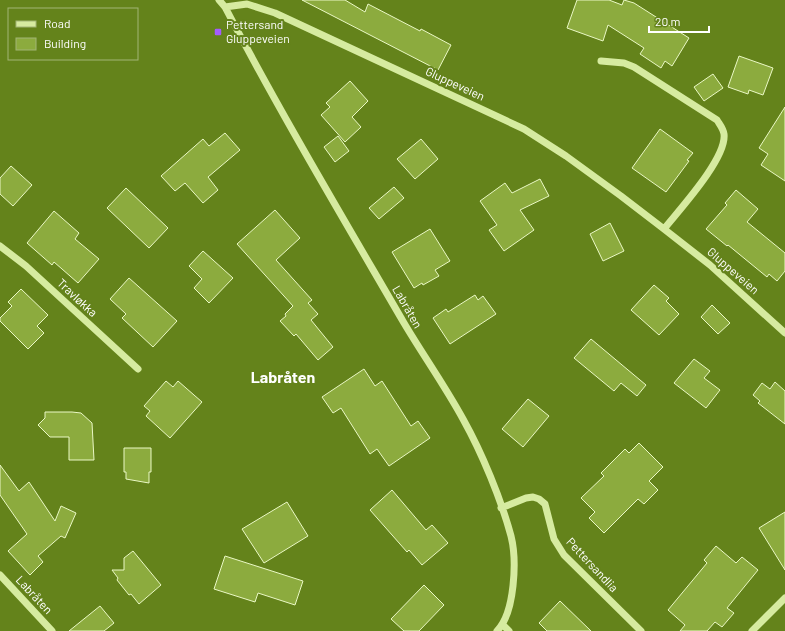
<svg xmlns="http://www.w3.org/2000/svg" width="785" height="631" viewBox="0 0 785 631" font-family="Barlow,sans-serif">
	<style>
		.building { fill: #8cab3e; stroke: #eaf8c5 }
		.lines { fill: none; stroke-linecap: round; stroke-linejoin: round }
		.minor { stroke: #d6eba0; stroke-width: 7 }
		.poi-dot { fill: #a45cfd; stroke: #64831b; stroke-width: 1.5 }
		.labels { text-anchor: middle; stroke-width: 4; stroke-linejoin: round; paint-order: stroke }
		.poi-label { font-size: 12px; fill: #fff; stroke: #64831b; text-anchor: start }
		.street-label { font-size: 12px; fill: #fff; stroke: #64831b }
		.district-label { font-size: 16px; font-weight: bold; fill: #fff; stroke: #64831b }
	</style>
	<rect width="100%" height="100%" fill="#64831b"/>
	<path class="building" d="M 302,0 L 345,0 L 365,12 L 368,4 L 420,31 L 421,29 L 451,45 L 438,70 Z
		M 577,0 L 609,0 L 622,5 L 624,0 L 634,3 L 689,38 L 672,66 L 665,61 L 661,68 L 640,54 L 644,48 L 608,25 L 603,41 L 567,28 Z
		M 739,56 L 773,68 L 763,95 L 749,90 L 748,94 L 728,87 Z
		M 713,74 L 723,88 L 704,101 L 694,87 Z
		M 350,81 L 368,101 L 352,117 L 361,127 L 345,142 L 321,115 L 330,107 L 326,103 Z
		M 785,107 L 785,181 L 761,165 L 768,154 L 759,148 Z
		M 660,129 L 693,153 L 687,160 L 689,161 L 666,192 L 632,168 Z
		M 225,133 L 240,150 L 208,177 L 218,190 L 203,203 L 185,183 L 175,191 L 161,176 L 203,139 L 209,146 Z
		M 338,136 L 349,151 L 335,162 L 324,147 Z
		M 421,139 L 438,159 L 415,179 L 397,159 Z
		M 11,166 L 32,185 L 13,206 L 0,194 L 0,178 Z
		M 540,179 L 549,196 L 520,210 L 534,230 L 504,251 L 489,230 L 497,225 L 480,201 L 505,183 L 512,193 Z
		M 394,187 L 404,198 L 379,219 L 369,208 Z
		M 126,188 L 168,228 L 149,248 L 107,208 Z
		M 736,190 L 758,209 L 747,222 L 785,253 L 785,271 L 777,281 L 769,274 L 767,277 L 728,245 L 727,246 L 706,229 L 727,205 L 725,203 Z
		M 275,210 L 300,238 L 276,260 L 312,300 L 308,303 L 318,314 L 311,320 L 333,347 L 318,360 L 296,334 L 294,336 L 280,321 L 286,316 L 285,314 L 293,306 L 237,244 Z
		M 54,211 L 79,233 L 75,239 L 99,259 L 78,283 L 54,262 L 52,265 L 27,243 Z
		M 610,223 L 624,251 L 603,261 L 590,234 Z
		M 430,229 L 450,261 L 435,270 L 439,276 L 423,285 L 422,283 L 414,288 L 392,252 Z
		M 203,251 L 233,278 L 209,303 L 194,288 L 202,279 L 189,266 Z
		M 129,278 L 177,321 L 153,347 L 122,318 L 126,314 L 110,299 Z
		M 654,285 L 669,298 L 666,301 L 679,314 L 659,335 L 631,310 Z
		M 21,289 L 48,315 L 37,326 L 44,333 L 28,349 L 0,321 L 0,318 L 12,306 L 8,302 Z
		M 475,295 L 478,300 L 483,296 L 496,314 L 450,344 L 433,318 L 446,309 L 448,312 Z
		M 712,305 L 730,323 L 718,334 L 701,317 Z
		M 591,339 L 646,385 L 637,396 L 621,383 L 614,391 L 574,358 Z
		M 694,359 L 710,371 L 704,378 L 720,390 L 706,408 L 674,383 Z
		M 364,369 L 375,386 L 382,381 L 411,426 L 418,421 L 430,438 L 389,466 L 377,449 L 370,454 L 341,408 L 333,413 L 322,397 Z
		M 166,381 L 173,387 L 178,381 L 202,402 L 170,438 L 146,416 L 150,411 L 144,406 Z
		M 775,382 L 785,391 L 785,424 L 758,403 L 760,401 L 753,395 L 762,383 L 770,389 Z
		M 528,399 L 549,416 L 523,447 L 502,429 Z
		M 45,412 L 72,412 L 81,413 L 92,423 L 94,460 L 69,460 L 69,437 L 50,437 L 38,425 L 45,418 Z
		M 639,443 L 663,467 L 649,481 L 658,490 L 644,504 L 638,499 L 604,533 L 589,518 L 595,512 L 581,498 L 604,476 L 601,473 L 625,449 L 629,453 Z
		M 124,448 L 151,448 L 151,472 L 149,472 L 149,483 L 126,479 L 126,472 L 124,472 Z
		M 0,465 L 19,491 L 29,482 L 55,521 L 61,506 L 76,513 L 65,538 L 61,536 L 38,556 L 43,562 L 30,575 L 8,551 L 27,534 L 0,495 Z
		M 392,490 L 426,530 L 432,525 L 448,543 L 422,565 L 409,550 L 407,552 L 370,510 Z
		M 287,502 L 308,536 L 264,563 L 242,529 Z
		M 785,512 L 785,570 L 759,528 Z
		M 716,546 L 736,563 L 742,557 L 758,570 L 727,608 L 734,613 L 722,627 L 715,622 L 707,631 L 680,631 L 685,625 L 668,610 L 707,563 L 704,560 Z
		M 133,551 L 161,585 L 139,604 L 131,594 L 129,595 L 117,580 L 118,578 L 112,570 L 124,570 L 124,558 Z
		M 225,556 L 303,581 L 295,605 L 258,593 L 255,602 L 214,589 Z
		M 424,585 L 444,605 L 419,631 L 404,631 L 391,619 Z
		M 560,601 L 591,631 L 547,631 L 539,623 Z
		M 100,606 L 114,623 L 104,631 L 69,631 Z"/>
	<g class="lines">
		<path class="minor" d="M 219,0 L 225,7 C 281,114 343,218 404,323 C 423,355 445,386 463,419 C 482,453 501,499 511,536 C 517,560 515,613 497,631
			M 225,7 L 247,4 L 275,13 L 524,129 L 566,156 L 621,196 L 664,229 L 710,265 L 785,333
			M 601,61 L 624,63 L 634,67 L 717,120 C 720,125 723,128 724,134 C 727,158 680,209 664,229
			M 0,246 L 26,266 L 138,369
			M 501,508 L 526,498 L 533,497 L 539,499 L 545,504 L 554,539 L 564,555 L 641,631
			M 0,575 L 52,631
			M 503,625 L 509,631
			M 752,631 L 785,598"/>
	</g>
	<rect class="poi-dot" x="214" y="28" width="8" height="8" rx="2"/>
	<g class="labels">
		<g class="poi-label">
			<text x="226" y="29">Pettersand<tspan x="226" dy="14">Gluppeveien</tspan></text>
		</g>
		<g class="street-label">
			<text transform="translate(455 84) rotate(25)" y="4">Gluppeveien</text>
			<text transform="translate(733 271) rotate(41)" y="4">Gluppeveien</text>
			<text transform="translate(77 298) rotate(43)" y="4">Travløkka</text>
			<text transform="translate(407 307) rotate(60)" y="4">Labråten</text>
			<text transform="translate(592 565) rotate(47)" y="4">Pettersandlia</text>
			<text transform="translate(34 595) rotate(47)" y="4">Labråten</text>
		</g>
		<g class="district-label">
			<text x="283" y="383">Labråten</text>
		</g>
	</g>
	<rect x="8" y="8" width="130" height="52" fill="#64831b" stroke="#a2b576"/>
	<rect x="16" y="21" width="20" height="6" fill="#d6eba0" stroke="#a2b576"/>
	<text x="44" y="28" font-size="12" fill="#ffffff">Road</text>
	<rect x="16" y="38" width="20" height="12" fill="#8cab3e" stroke="#a2b576"/>
	<text x="44" y="48" font-size="12" fill="#ffffff">Building</text>
	<path d="M649 26v6h60v-6" fill="none" stroke="#ffffff" stroke-width="2"/>
	<text x="655" y="26" font-size="12" fill="#ffffff" stroke="#64831b" stroke-width="3" paint-order="stroke">20 m</text>
</svg>
